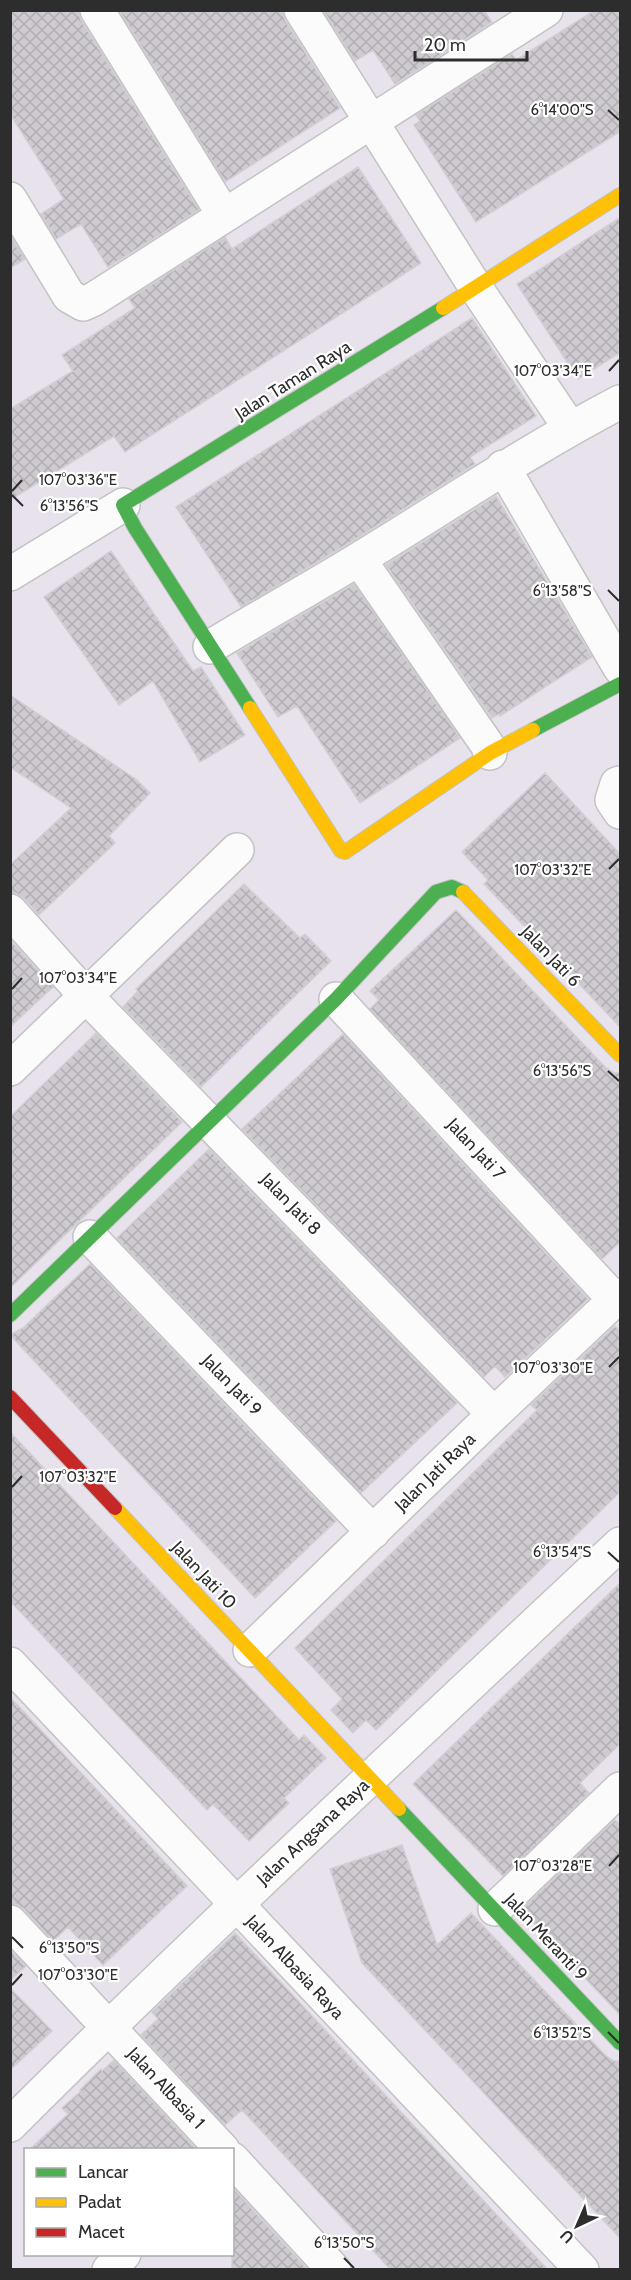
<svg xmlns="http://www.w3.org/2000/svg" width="631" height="2280" viewBox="0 0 631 2280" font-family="Cabin,sans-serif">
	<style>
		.building { fill: url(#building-cross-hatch); stroke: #d3ced6; stroke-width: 1.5 }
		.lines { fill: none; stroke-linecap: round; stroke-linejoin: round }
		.street-casing { stroke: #c3c3c4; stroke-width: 36 }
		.fast-casing { stroke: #c3c3c4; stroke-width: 16 }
		.slow-casing { stroke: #c3c3c4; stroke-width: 16 }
		.jam-casing { stroke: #c3c3c4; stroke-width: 16 }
		.street { stroke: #fbfbfc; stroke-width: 33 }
		.fast { stroke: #4caf50; stroke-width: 14 }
		.slow { stroke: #ffc107; stroke-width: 14 }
		.jam { stroke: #c62828; stroke-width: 14 }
		.ticks { fill: none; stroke: #2d2d2d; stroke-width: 2 }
		.labels { text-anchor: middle; stroke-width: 4.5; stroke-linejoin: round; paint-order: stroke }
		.street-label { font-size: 18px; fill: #2d2d2d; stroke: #fff }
		.ticks-label { font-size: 15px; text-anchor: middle; fill: #2d2d2d; stroke: #fff; stroke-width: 4.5; stroke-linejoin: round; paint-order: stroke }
	</style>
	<defs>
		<pattern id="building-cross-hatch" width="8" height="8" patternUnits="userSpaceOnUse" patternTransform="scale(1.5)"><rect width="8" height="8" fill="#cecad0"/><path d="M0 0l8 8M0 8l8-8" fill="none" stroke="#b1aeb3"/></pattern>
	</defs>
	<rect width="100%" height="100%" fill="#e7e2eb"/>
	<path class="building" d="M 10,10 L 78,10 L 81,20 L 199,210 L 108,267 L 81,224 L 56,239 L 41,214 L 64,199 L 10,114 Z
		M 119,10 L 282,10 L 285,20 L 340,108 L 225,182 Z
		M 323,10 L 484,10 L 492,22 L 395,84 L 373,50 L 355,61 Z
		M 595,10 L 621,10 L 621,131 L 476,222 L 414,125 L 420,121 L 416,115 L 512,54 L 516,60 Z
		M 358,167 L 421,263 L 125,452 L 114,436 L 10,500 L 10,409 L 73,371 L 62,355 L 135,308 L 129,299 L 225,237 L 232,249 Z
		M 621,217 L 621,352 L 578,379 L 517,284 Z
		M 10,236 L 25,259 L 10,268 Z
		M 472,318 L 536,416 L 470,457 L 475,464 L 349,543 L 241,607 L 176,507 Z
		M 496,496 L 592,657 L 500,716 L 499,714 L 492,718 L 386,565 Z
		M 111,551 L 193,671 L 201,667 L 245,735 L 200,762 L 153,681 L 119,705 L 44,597 Z
		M 354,584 L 460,738 L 360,803 L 297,706 L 278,717 L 237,653 Z
		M 10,695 L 137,780 L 150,793 L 109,836 L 115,843 L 39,915 L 24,898 L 16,893 L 10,893 L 10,865 L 71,808 L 10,767 Z
		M 545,773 L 621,855 L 621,1028 L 484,884 L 488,880 L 462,852 Z
		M 244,884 L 300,938 L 305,934 L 331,961 L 201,1087 L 123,1007 L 138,991 L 136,989 Z
		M 456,910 L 606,1068 L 614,1073 L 621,1073 L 621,1241 L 602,1259 L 370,1009 L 379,1000 L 370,991 Z
		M 10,940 L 53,987 L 10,1027 Z
		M 96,1033 L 182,1122 L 10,1288 L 10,1117 Z
		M 343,1034 L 588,1299 L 505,1377 L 495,1366 L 484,1377 L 242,1129 Z
		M 209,1149 L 457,1403 L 361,1493 L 117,1238 Z
		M 90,1264 L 336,1521 L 255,1598 L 10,1335 L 23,1328 Z
		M 615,1326 L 621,1332 L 621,1491 L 376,1730 L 366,1720 L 353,1733 L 331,1710 L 342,1699 L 295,1648 L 537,1410 L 531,1405 Z
		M 10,1432 L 299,1740 L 304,1735 L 326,1758 L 284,1798 L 289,1803 L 249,1841 L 213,1804 L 207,1810 L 10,1601 Z
		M 621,1582 L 621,1743 L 580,1783 L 589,1793 L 503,1876 L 413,1784 Z
		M 10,1697 L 187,1886 L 103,1965 L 68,1927 L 53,1941 L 24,1909 L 16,1904 L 10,1904 Z
		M 615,1820 L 621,1825 L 621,2016 L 521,1910 Z
		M 402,1845 L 437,1945 L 471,1913 L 606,2056 L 614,2061 L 621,2061 L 621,2239 L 362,1963 L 330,1869 Z
		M 235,1933 L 429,2142 L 548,2270 L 391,2270 L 242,2110 L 225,2125 L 141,2035 L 158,2019 L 152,2012 Z
		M 10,1950 L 26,1966 L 10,1980 Z
		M 10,1988 L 52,2031 L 10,2070 Z
		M 114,2060 L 197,2150 L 29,2150 L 68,2114 L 62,2108 L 81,2091 L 80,2090 L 101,2069 L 102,2071 Z
		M 232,2187 L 308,2270 L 232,2270 Z"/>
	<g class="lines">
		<defs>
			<path id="street" d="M 97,10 L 224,215
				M 301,10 L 476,288 L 570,428
				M 10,199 L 69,296 L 83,304 L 94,299 L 546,10
				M 503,467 L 620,668
				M 359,559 L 488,746 L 490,753
				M 10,574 L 123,505
				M 210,647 C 259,617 310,589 359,559 C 446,506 530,449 620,402
				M 620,783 L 617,784 L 612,800 L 620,812
				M 10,911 L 86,996 L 494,1414
				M 336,999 L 615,1300
				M 10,1069 L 237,850
				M 90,1237 L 373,1532
				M 250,1650 L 494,1414 L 620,1295
				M 10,1664 L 582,2270
				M 495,1909 L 620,1789
				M 10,1922 L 223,2150
				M 10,2125 C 209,1926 416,1736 620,1544
				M 232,2159 L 334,2270
				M 109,2270 L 124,2254"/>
			<path id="fast" d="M 250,708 L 135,528 L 123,505 L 443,308
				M 533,730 L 620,684
				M 10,1315 L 336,999 L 436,892 L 452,887 L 463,892
				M 399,1809 L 620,2043"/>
			<path id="slow" d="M 443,308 L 620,195
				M 250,708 L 341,851 L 345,852 L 490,753 L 533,730
				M 463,892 L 620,1055
				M 115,1508 L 399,1809"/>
			<path id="jam" d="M 10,1397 L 115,1508"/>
		</defs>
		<use href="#street" class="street-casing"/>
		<use href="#fast" class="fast-casing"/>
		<use href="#slow" class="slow-casing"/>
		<use href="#jam" class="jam-casing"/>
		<use href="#street" class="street"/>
		<use href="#fast" class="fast"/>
		<use href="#slow" class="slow"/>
		<use href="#jam" class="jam"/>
	</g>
	<path class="ticks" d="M 608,110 L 619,120M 609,371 L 619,360M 12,491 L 22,480M 12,495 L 23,506M 608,590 L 619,601M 609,869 L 619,859M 12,989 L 22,978M 608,1071 L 619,1081M 609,1367 L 619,1357M 12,1487 L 22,1476M 608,1552 L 619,1562M 609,1866 L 619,1855M 12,1937 L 23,1948M 12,1985 L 22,1974M 608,2032 L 619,2043M 344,2258 L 354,2268"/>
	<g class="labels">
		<g class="street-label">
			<text transform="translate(293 380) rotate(-32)" y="6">Jalan Taman Raya</text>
			<text transform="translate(551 956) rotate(46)" y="6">Jalan Jati 6</text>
			<text transform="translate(476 1149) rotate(47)" y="6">Jalan Jati 7</text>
			<text transform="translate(291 1204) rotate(46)" y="6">Jalan Jati 8</text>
			<text transform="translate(232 1385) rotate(46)" y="6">Jalan Jati 9</text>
			<text transform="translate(435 1472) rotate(-44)" y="6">Jalan Jati Raya</text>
			<text transform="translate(204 1575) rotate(47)" y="6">Jalan Jati 10</text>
			<text transform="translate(313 1832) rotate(-43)" y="6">Jalan Angsana Raya</text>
			<text transform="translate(546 1937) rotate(47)" y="6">Jalan Meranti 9</text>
			<text transform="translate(295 1967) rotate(47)" y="6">Jalan Albasia Raya</text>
			<text transform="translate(166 2088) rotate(47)" y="6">Jalan Albasia 1</text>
		</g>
	</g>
	<g class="ticks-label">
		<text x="562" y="115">6°14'00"S</text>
		<text x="553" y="376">107°03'34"E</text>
		<text x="78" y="485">107°03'36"E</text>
		<text x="69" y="511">6°13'56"S</text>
		<text x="562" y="596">6°13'58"S</text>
		<text x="553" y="875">107°03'32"E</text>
		<text x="78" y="983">107°03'34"E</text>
		<text x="562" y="1076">6°13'56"S</text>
		<text x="553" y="1373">107°03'30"E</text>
		<text x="78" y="1482">107°03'32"E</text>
		<text x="562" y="1557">6°13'54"S</text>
		<text x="553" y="1871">107°03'28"E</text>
		<text x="69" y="1953">6°13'50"S</text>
		<text x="78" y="1980">107°03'30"E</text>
		<text x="562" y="2038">6°13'52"S</text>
		<text x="344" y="2248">6°13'50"S</text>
	</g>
	<rect width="631" height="2280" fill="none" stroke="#2d2d2d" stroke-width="24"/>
	<rect x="24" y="2148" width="210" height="108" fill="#ffffff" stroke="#ababab" stroke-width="1.5"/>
	<rect x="36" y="2168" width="30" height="9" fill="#4caf50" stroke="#ababab" stroke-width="1.5"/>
	<text x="78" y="2178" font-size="18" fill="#2d2d2d">Lancar</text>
	<rect x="36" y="2198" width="30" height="9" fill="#ffc107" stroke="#ababab" stroke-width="1.5"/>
	<text x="78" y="2208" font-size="18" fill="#2d2d2d">Padat</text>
	<rect x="36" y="2228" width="30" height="9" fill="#c62828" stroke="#ababab" stroke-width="1.5"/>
	<text x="78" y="2238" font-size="18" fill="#2d2d2d">Macet</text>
	<g transform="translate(577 2226) rotate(224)" stroke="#ffffff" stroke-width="4.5" paint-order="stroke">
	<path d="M0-4.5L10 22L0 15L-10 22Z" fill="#2d2d2d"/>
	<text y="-9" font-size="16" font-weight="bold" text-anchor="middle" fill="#2d2d2d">U</text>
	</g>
	<path d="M415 51v9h112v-9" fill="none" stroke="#2d2d2d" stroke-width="3"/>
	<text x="424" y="51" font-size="18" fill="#2d2d2d" stroke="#ffffff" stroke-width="4.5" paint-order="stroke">20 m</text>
</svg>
